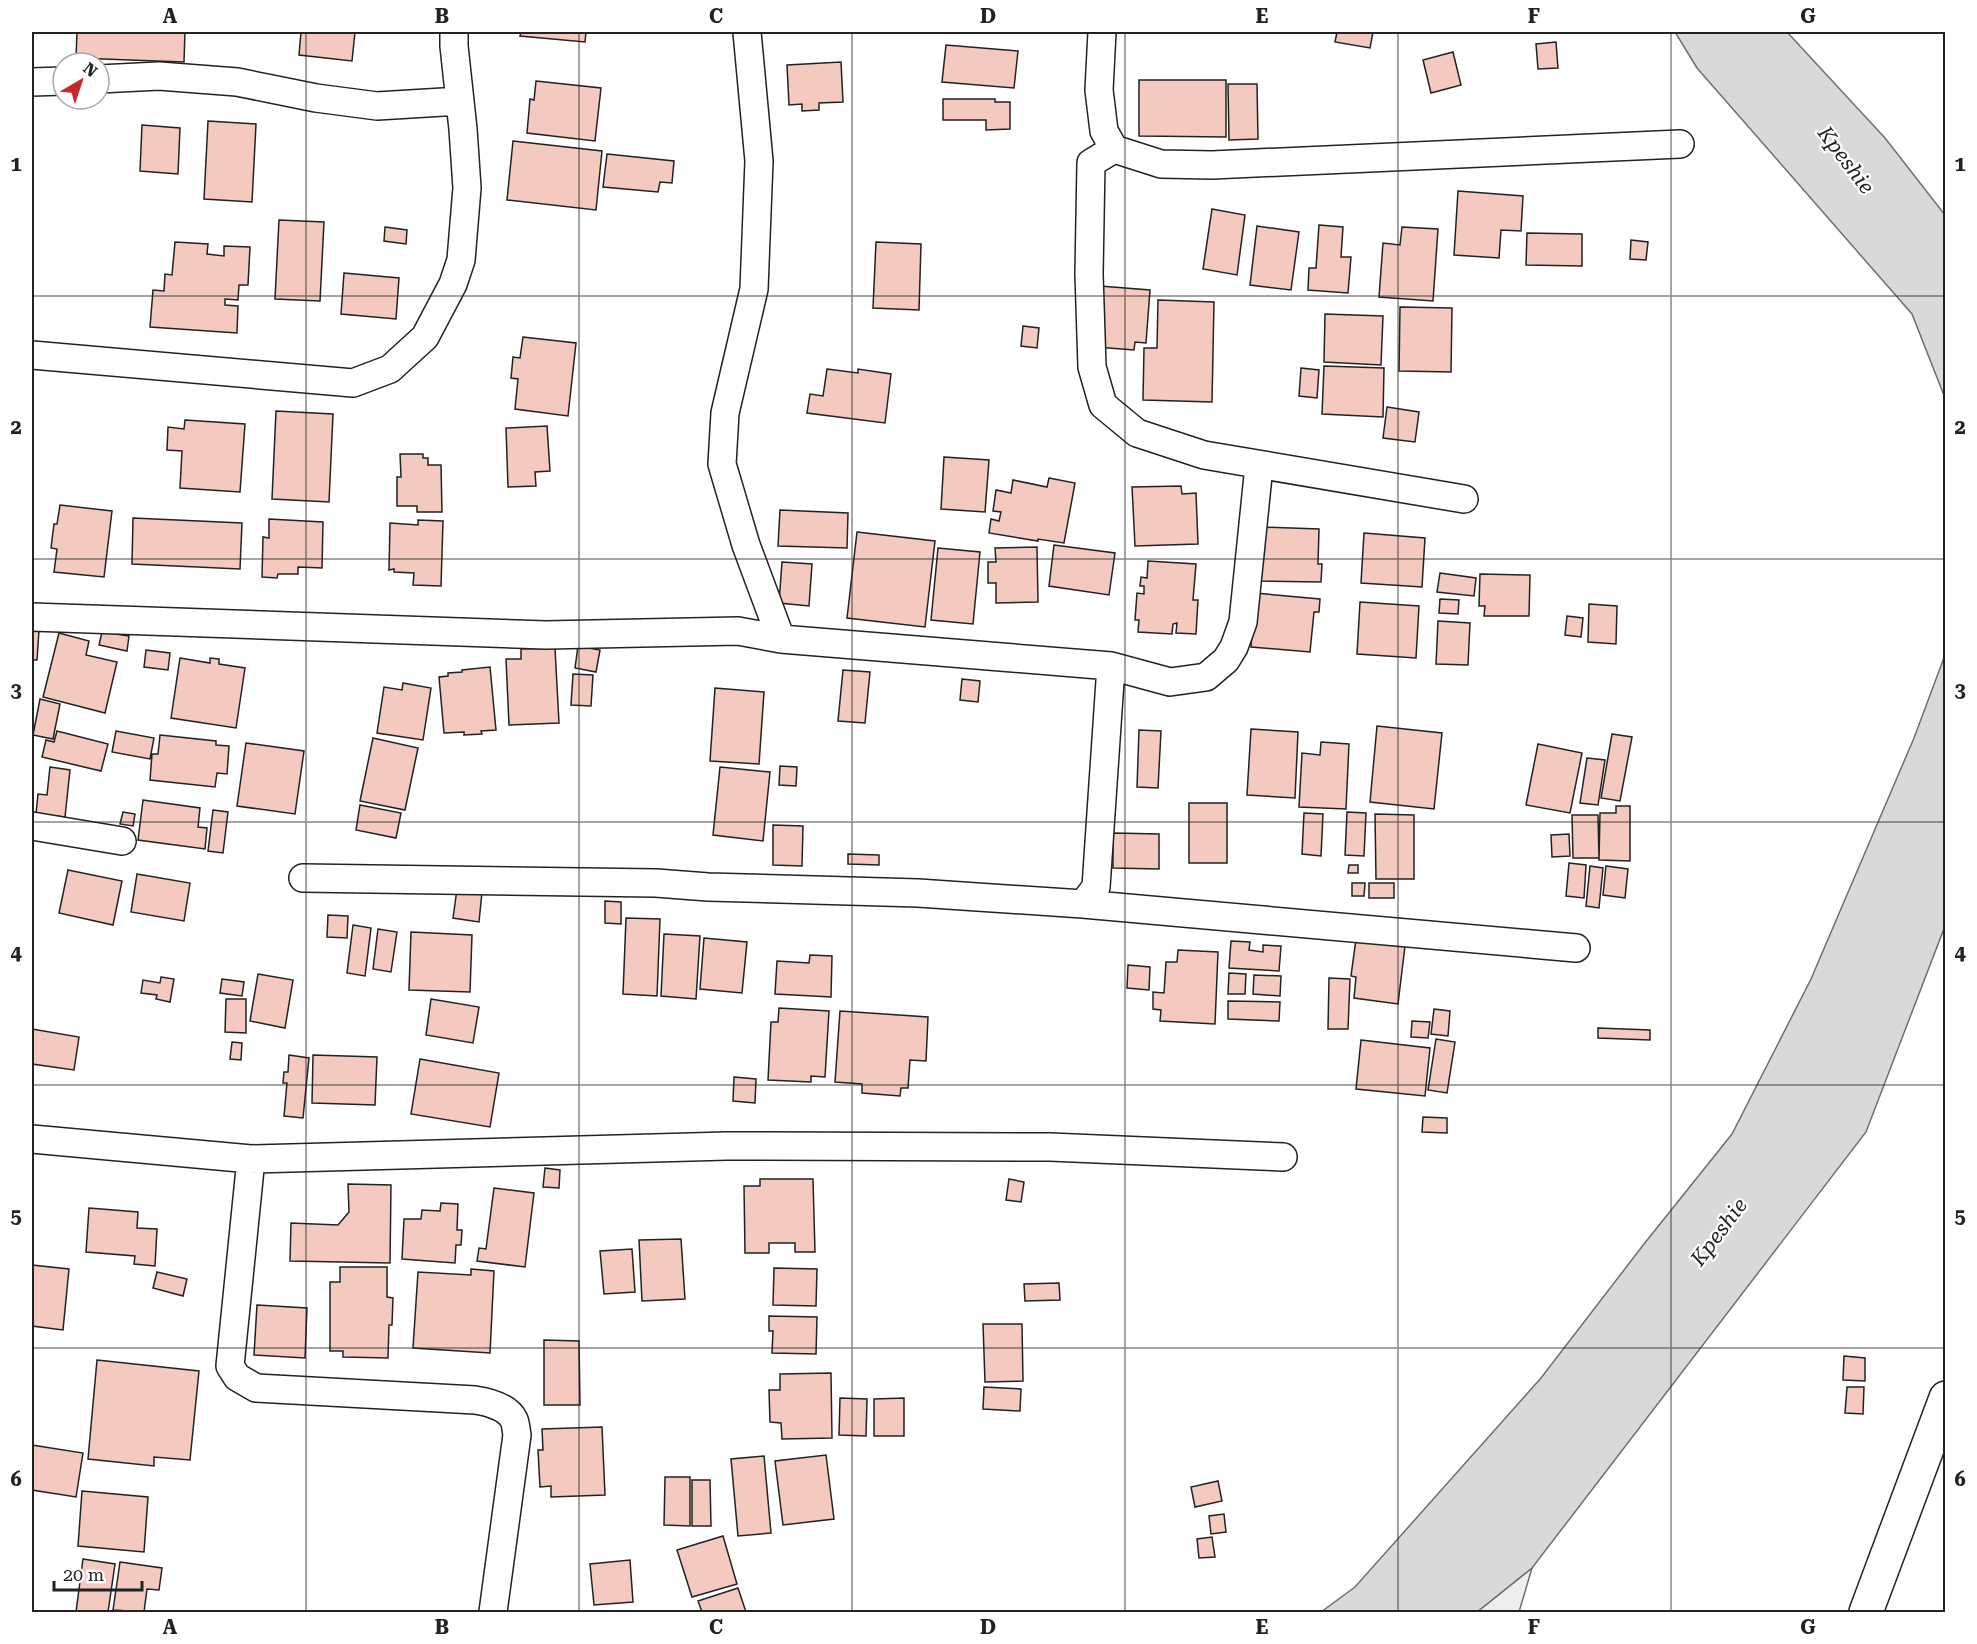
<svg xmlns="http://www.w3.org/2000/svg" width="1977" height="1644" viewBox="0 0 1977 1644" font-family="'Roboto Serif',serif">
	<style>
		.green { fill: #eee; stroke: #6f6f6f; stroke-width: 1.5 }
		.water { fill: #d9d9d9; stroke: #6f6f6f; stroke-width: 1.5 }
		.building { fill: #f3c9c0; stroke: #222; stroke-width: 1.5 }
		.lines { fill: none; stroke-linecap: round; stroke-linejoin: round }
		.minor-casing { stroke: #222; stroke-width: 30 }
		.secondary-casing { stroke: #222; stroke-width: 36 }
		.minor { stroke: #fff; stroke-width: 27 }
		.secondary { stroke: #fff; stroke-width: 33 }
		.grid { fill: none; stroke: #222; stroke-width: 1.5; stroke-opacity: 0.55 }
		.labels { text-anchor: middle; stroke-width: 4.5; stroke-linejoin: round; paint-order: stroke }
		.water-label { font-size: 21px; font-style: italic; fill: #222; stroke: #fff }
		.neatline { fill: none; stroke: #222; stroke-width: 2 }
		.grid-label { font-size: 20px; text-anchor: middle; font-weight: bold; fill: #222 }
	</style>
	<rect width="100%" height="100%" fill="#fff"/>
	<path class="green" d="M 1532,1568 L 1519,1612 L 1477,1612 Z"/>
	<path class="water" d="M 1675,32 L 1787,32 L 1885,138 L 1945,215 L 1945,398 L 1912,314 L 1697,68 Z
		M 1945,655 L 1945,926 L 1866,1132 L 1532,1568 L 1477,1612 L 1321,1612 L 1355,1587 L 1541,1378 L 1644,1244 L 1732,1134 L 1811,979 L 1914,738 Z"/>
	<path class="building" d="M 77,32 L 185,32 L 184,62 L 76,58 Z
		M 301,32 L 355,32 L 352,61 L 299,55 Z
		M 521,32 L 586,32 L 585,42 L 520,36 Z
		M 1337,32 L 1373,32 L 1370,48 L 1335,42 Z
		M 1556,42 L 1558,68 L 1538,69 L 1536,44 Z
		M 946,45 L 1018,51 L 1014,88 L 942,82 Z
		M 1453,52 L 1461,85 L 1431,93 L 1423,60 Z
		M 841,62 L 843,102 L 819,103 L 819,110 L 802,111 L 802,104 L 789,105 L 787,65 Z
		M 1139,80 L 1226,80 L 1226,137 L 1139,136 Z
		M 536,81 L 601,88 L 595,141 L 527,133 L 530,99 L 534,100 Z
		M 1228,84 L 1257,84 L 1258,139 L 1229,140 Z
		M 943,99 L 995,99 L 995,102 L 1010,102 L 1010,129 L 986,130 L 986,120 L 943,120 Z
		M 208,121 L 256,124 L 252,202 L 204,199 Z
		M 142,125 L 180,128 L 178,174 L 140,171 Z
		M 513,141 L 602,151 L 596,210 L 507,200 Z
		M 607,154 L 674,161 L 672,183 L 660,182 L 658,192 L 603,187 Z
		M 1458,191 L 1523,196 L 1521,231 L 1501,230 L 1499,258 L 1454,255 Z
		M 1212,209 L 1245,215 L 1237,275 L 1203,269 Z
		M 279,220 L 324,222 L 320,301 L 275,299 Z
		M 1319,225 L 1343,227 L 1341,257 L 1351,257 L 1348,293 L 1308,290 L 1309,268 L 1316,268 Z
		M 1257,226 L 1299,232 L 1291,290 L 1250,285 Z
		M 385,227 L 407,230 L 406,244 L 384,241 Z
		M 1402,227 L 1438,229 L 1433,301 L 1379,297 L 1383,243 L 1400,245 Z
		M 1527,233 L 1582,234 L 1582,266 L 1526,265 Z
		M 1631,240 L 1648,242 L 1646,260 L 1630,259 Z
		M 175,242 L 208,244 L 207,254 L 224,256 L 224,246 L 250,247 L 248,285 L 239,285 L 238,300 L 225,299 L 225,305 L 238,306 L 237,333 L 150,327 L 153,290 L 164,291 L 165,274 L 172,275 Z
		M 876,242 L 921,244 L 919,310 L 873,308 Z
		M 344,273 L 399,278 L 396,319 L 341,314 Z
		M 1100,286 L 1150,290 L 1146,343 L 1135,342 L 1134,350 L 1096,347 Z
		M 1158,300 L 1214,302 L 1212,402 L 1143,400 L 1144,348 L 1157,348 Z
		M 1400,307 L 1452,308 L 1451,372 L 1399,371 Z
		M 1325,314 L 1383,316 L 1381,365 L 1324,362 Z
		M 1023,326 L 1039,328 L 1037,348 L 1021,346 Z
		M 523,337 L 576,343 L 568,416 L 515,409 L 518,379 L 511,378 L 513,357 L 520,358 Z
		M 1324,366 L 1384,368 L 1383,417 L 1322,414 Z
		M 1301,368 L 1319,370 L 1317,398 L 1299,396 Z
		M 827,369 L 858,373 L 858,369 L 891,374 L 885,423 L 807,413 L 810,394 L 823,396 Z
		M 1387,407 L 1419,412 L 1415,442 L 1383,438 Z
		M 276,411 L 333,414 L 329,502 L 272,499 Z
		M 185,420 L 245,424 L 240,492 L 180,488 L 182,451 L 167,450 L 168,427 L 184,429 Z
		M 547,426 L 550,471 L 535,472 L 536,486 L 508,487 L 506,428 Z
		M 400,454 L 423,454 L 423,458 L 428,458 L 428,465 L 441,465 L 442,512 L 417,512 L 417,506 L 397,506 L 397,477 L 401,477 Z
		M 944,457 L 989,460 L 985,512 L 941,509 Z
		M 1049,478 L 1075,483 L 1064,543 L 1038,539 L 1038,541 L 989,533 L 991,519 L 999,521 L 1001,512 L 993,511 L 996,490 L 1011,493 L 1013,480 L 1047,487 Z
		M 1181,486 L 1182,494 L 1196,493 L 1198,544 L 1135,546 L 1132,487 Z
		M 60,505 L 112,511 L 104,577 L 54,572 L 57,549 L 51,548 L 54,524 L 57,524 Z
		M 780,510 L 848,513 L 847,548 L 778,546 Z
		M 133,518 L 242,523 L 240,569 L 132,564 Z
		M 269,519 L 323,522 L 322,568 L 298,567 L 298,574 L 278,574 L 277,578 L 262,577 L 263,537 L 269,538 Z
		M 418,520 L 443,521 L 441,586 L 413,585 L 414,573 L 394,572 L 394,569 L 389,570 L 390,523 L 418,525 Z
		M 1259,527 L 1319,529 L 1318,564 L 1322,564 L 1321,582 L 1259,581 Z
		M 857,532 L 935,541 L 925,627 L 847,618 Z
		M 1364,533 L 1425,538 L 1422,587 L 1361,583 Z
		M 1054,545 L 1115,553 L 1109,595 L 1049,586 Z
		M 1037,547 L 1038,602 L 996,603 L 996,583 L 988,583 L 988,562 L 996,562 L 995,548 Z
		M 938,548 L 980,552 L 973,624 L 931,620 Z
		M 1148,561 L 1196,564 L 1193,600 L 1198,600 L 1196,634 L 1176,633 L 1177,623 L 1173,624 L 1172,634 L 1138,632 L 1139,620 L 1135,620 L 1137,593 L 1144,594 L 1144,586 L 1140,586 L 1141,577 L 1147,578 Z
		M 782,562 L 812,564 L 809,606 L 779,603 Z
		M 1440,573 L 1476,578 L 1474,596 L 1437,592 Z
		M 1480,574 L 1530,575 L 1529,616 L 1484,616 L 1485,606 L 1479,606 Z
		M 1255,593 L 1320,599 L 1319,612 L 1314,612 L 1310,652 L 1251,647 Z
		M 1440,599 L 1459,600 L 1458,614 L 1439,613 Z
		M 1360,602 L 1419,606 L 1416,658 L 1357,654 Z
		M 1589,604 L 1617,606 L 1616,644 L 1588,642 Z
		M 1567,616 L 1583,618 L 1581,637 L 1565,635 Z
		M 1438,621 L 1470,623 L 1468,665 L 1436,664 Z
		M 32,630 L 39,630 L 37,660 L 32,660 Z
		M 102,632 L 129,636 L 127,651 L 99,645 Z
		M 59,633 L 89,641 L 86,655 L 117,662 L 105,713 L 43,697 Z
		M 578,646 L 600,650 L 596,672 L 575,668 Z
		M 555,648 L 559,723 L 509,725 L 506,659 L 521,659 L 521,649 Z
		M 146,650 L 170,653 L 168,670 L 144,667 Z
		M 180,658 L 210,663 L 210,658 L 219,659 L 219,664 L 245,668 L 236,728 L 171,718 Z
		M 490,667 L 496,730 L 481,731 L 482,734 L 464,735 L 464,732 L 444,733 L 439,677 L 448,676 L 448,673 L 462,672 L 462,670 Z
		M 843,670 L 870,672 L 865,723 L 838,721 Z
		M 573,674 L 593,675 L 591,706 L 571,705 Z
		M 962,679 L 980,681 L 978,702 L 960,700 Z
		M 403,683 L 431,688 L 423,740 L 377,733 L 384,687 L 402,690 Z
		M 715,688 L 764,692 L 759,764 L 710,761 Z
		M 40,699 L 60,704 L 53,739 L 33,735 Z
		M 1377,726 L 1442,733 L 1434,809 L 1370,802 Z
		M 1251,729 L 1298,732 L 1295,798 L 1247,795 Z
		M 1139,730 L 1161,731 L 1158,788 L 1137,787 Z
		M 57,731 L 108,744 L 101,771 L 42,757 L 46,740 L 54,742 Z
		M 116,731 L 154,738 L 150,759 L 112,752 Z
		M 1612,734 L 1632,737 L 1620,801 L 1601,798 Z
		M 160,735 L 216,741 L 216,745 L 229,746 L 227,774 L 217,773 L 215,787 L 150,780 L 152,754 L 158,754 Z
		M 373,738 L 418,748 L 405,810 L 360,801 Z
		M 1321,742 L 1349,744 L 1346,809 L 1299,807 L 1302,753 L 1320,755 Z
		M 246,743 L 304,751 L 295,814 L 237,806 Z
		M 1538,744 L 1582,753 L 1570,813 L 1526,805 Z
		M 1587,758 L 1605,760 L 1598,805 L 1580,803 Z
		M 780,766 L 797,767 L 796,786 L 779,785 Z
		M 50,767 L 70,770 L 65,817 L 36,814 L 38,794 L 47,795 Z
		M 720,767 L 770,772 L 763,841 L 713,835 Z
		M 143,800 L 200,808 L 198,827 L 207,828 L 205,849 L 138,840 Z
		M 1189,803 L 1227,803 L 1227,863 L 1189,863 Z
		M 360,805 L 401,813 L 396,838 L 356,830 Z
		M 1616,806 L 1630,806 L 1630,861 L 1599,860 L 1600,813 L 1616,813 Z
		M 213,810 L 228,812 L 223,853 L 208,851 Z
		M 123,812 L 135,814 L 133,826 L 120,824 Z
		M 1347,812 L 1366,813 L 1364,856 L 1345,855 Z
		M 1304,813 L 1323,814 L 1321,856 L 1302,854 Z
		M 1375,814 L 1414,815 L 1414,879 L 1376,879 Z
		M 1572,815 L 1598,815 L 1599,858 L 1573,858 Z
		M 773,825 L 803,826 L 802,866 L 773,865 Z
		M 1113,833 L 1159,834 L 1159,869 L 1113,868 Z
		M 1569,834 L 1570,856 L 1552,857 L 1551,835 Z
		M 848,854 L 879,855 L 879,865 L 848,864 Z
		M 1569,863 L 1586,865 L 1584,898 L 1566,896 Z
		M 1349,865 L 1358,865 L 1358,873 L 1348,873 Z
		M 1590,866 L 1603,868 L 1599,908 L 1586,906 Z
		M 1606,866 L 1628,869 L 1625,898 L 1603,895 Z
		M 68,870 L 122,881 L 113,925 L 59,913 Z
		M 137,874 L 190,883 L 184,921 L 131,912 Z
		M 1352,883 L 1365,883 L 1364,896 L 1352,896 Z
		M 1369,883 L 1394,883 L 1394,898 L 1369,898 Z
		M 457,889 L 482,892 L 479,922 L 453,918 Z
		M 605,901 L 621,902 L 621,924 L 605,923 Z
		M 328,915 L 348,916 L 347,938 L 327,937 Z
		M 626,918 L 660,919 L 657,996 L 623,994 Z
		M 353,925 L 371,928 L 365,976 L 347,973 Z
		M 378,929 L 397,932 L 391,972 L 373,969 Z
		M 411,932 L 472,935 L 470,992 L 409,990 Z
		M 664,934 L 700,936 L 696,999 L 661,996 Z
		M 704,938 L 747,942 L 742,993 L 700,989 Z
		M 1356,939 L 1405,946 L 1398,1004 L 1354,998 L 1356,977 L 1351,976 Z
		M 1231,941 L 1250,942 L 1249,950 L 1263,952 L 1263,945 L 1281,946 L 1279,971 L 1229,968 Z
		M 1178,950 L 1218,952 L 1215,1024 L 1160,1021 L 1161,1010 L 1153,1009 L 1153,992 L 1164,993 L 1166,962 L 1177,962 Z
		M 810,955 L 832,956 L 831,997 L 775,994 L 777,961 L 809,963 Z
		M 1128,965 L 1150,967 L 1149,990 L 1127,988 Z
		M 1229,973 L 1246,974 L 1245,994 L 1228,994 Z
		M 258,974 L 293,980 L 285,1028 L 250,1021 Z
		M 1254,975 L 1281,976 L 1280,996 L 1253,994 Z
		M 161,977 L 174,979 L 170,1002 L 156,999 L 157,995 L 141,993 L 143,980 L 160,983 Z
		M 1329,978 L 1350,979 L 1348,1029 L 1328,1029 Z
		M 222,979 L 244,982 L 242,996 L 220,993 Z
		M 226,999 L 246,999 L 246,1033 L 225,1032 Z
		M 431,999 L 479,1007 L 473,1043 L 426,1035 Z
		M 1228,1001 L 1280,1002 L 1279,1021 L 1228,1019 Z
		M 779,1008 L 829,1011 L 825,1077 L 811,1076 L 811,1082 L 768,1080 L 771,1022 L 778,1022 Z
		M 1434,1009 L 1450,1011 L 1448,1036 L 1431,1034 Z
		M 840,1011 L 928,1017 L 926,1061 L 910,1060 L 908,1088 L 901,1088 L 900,1096 L 862,1093 L 862,1084 L 835,1082 Z
		M 1412,1021 L 1430,1022 L 1428,1038 L 1411,1037 Z
		M 1598,1028 L 1650,1030 L 1650,1040 L 1598,1038 Z
		M 32,1029 L 79,1037 L 74,1070 L 32,1064 Z
		M 1436,1039 L 1455,1042 L 1447,1093 L 1428,1090 Z
		M 1361,1040 L 1430,1048 L 1425,1096 L 1356,1089 Z
		M 232,1042 L 242,1043 L 241,1060 L 230,1059 Z
		M 289,1055 L 309,1058 L 303,1118 L 284,1116 L 287,1083 L 283,1083 L 284,1072 L 288,1072 Z
		M 313,1055 L 377,1057 L 375,1105 L 312,1103 Z
		M 420,1059 L 499,1073 L 490,1127 L 411,1114 Z
		M 734,1077 L 756,1079 L 755,1103 L 733,1101 Z
		M 1423,1117 L 1447,1118 L 1447,1133 L 1422,1132 Z
		M 545,1168 L 560,1170 L 559,1188 L 543,1187 Z
		M 760,1179 L 813,1179 L 815,1252 L 795,1252 L 795,1243 L 769,1243 L 769,1253 L 745,1253 L 744,1186 L 760,1186 Z
		M 1009,1179 L 1024,1182 L 1021,1202 L 1006,1200 Z
		M 348,1184 L 391,1185 L 390,1263 L 290,1261 L 291,1223 L 338,1225 L 349,1212 Z
		M 494,1188 L 534,1193 L 525,1267 L 477,1261 L 479,1248 L 486,1249 Z
		M 441,1203 L 458,1204 L 457,1230 L 462,1230 L 461,1245 L 456,1245 L 455,1263 L 402,1259 L 404,1219 L 421,1219 L 422,1210 L 440,1211 Z
		M 89,1208 L 138,1212 L 137,1228 L 157,1229 L 155,1266 L 134,1264 L 135,1256 L 86,1252 Z
		M 681,1239 L 685,1299 L 642,1301 L 639,1240 Z
		M 632,1249 L 635,1292 L 604,1294 L 600,1251 Z
		M 32,1265 L 69,1269 L 63,1330 L 32,1326 Z
		M 340,1267 L 387,1267 L 387,1297 L 393,1298 L 392,1325 L 389,1325 L 388,1358 L 343,1357 L 343,1351 L 330,1351 L 330,1282 L 340,1282 Z
		M 774,1268 L 817,1269 L 816,1306 L 773,1305 Z
		M 471,1269 L 494,1271 L 490,1353 L 413,1348 L 418,1272 L 471,1275 Z
		M 157,1272 L 187,1279 L 183,1296 L 153,1288 Z
		M 1059,1283 L 1060,1300 L 1025,1301 L 1024,1284 Z
		M 257,1305 L 307,1308 L 305,1358 L 254,1355 Z
		M 769,1316 L 817,1317 L 816,1354 L 772,1353 L 773,1331 L 769,1331 Z
		M 983,1324 L 1022,1324 L 1023,1381 L 985,1382 Z
		M 544,1340 L 579,1341 L 580,1405 L 544,1405 Z
		M 1844,1356 L 1865,1358 L 1865,1381 L 1843,1380 Z
		M 97,1360 L 199,1371 L 190,1460 L 154,1457 L 154,1466 L 88,1459 Z
		M 831,1373 L 832,1438 L 782,1439 L 781,1423 L 770,1422 L 769,1390 L 780,1390 L 780,1374 Z
		M 984,1387 L 1021,1389 L 1020,1411 L 983,1409 Z
		M 1847,1387 L 1864,1387 L 1863,1414 L 1845,1413 Z
		M 840,1398 L 867,1399 L 866,1436 L 839,1435 Z
		M 904,1398 L 904,1436 L 874,1436 L 874,1399 Z
		M 602,1427 L 605,1495 L 551,1497 L 551,1486 L 540,1487 L 538,1450 L 543,1450 L 542,1429 Z
		M 32,1445 L 83,1453 L 76,1497 L 32,1490 Z
		M 826,1455 L 834,1519 L 783,1525 L 775,1461 Z
		M 764,1456 L 771,1533 L 738,1536 L 731,1459 Z
		M 665,1477 L 690,1477 L 690,1526 L 664,1525 Z
		M 692,1480 L 710,1480 L 711,1526 L 692,1526 Z
		M 1218,1481 L 1222,1501 L 1195,1507 L 1191,1487 Z
		M 82,1491 L 148,1497 L 144,1552 L 78,1546 Z
		M 1224,1514 L 1226,1532 L 1211,1534 L 1209,1516 Z
		M 723,1536 L 737,1584 L 692,1597 L 677,1550 Z
		M 1212,1537 L 1215,1557 L 1199,1558 L 1197,1539 Z
		M 83,1559 L 115,1564 L 108,1612 L 76,1612 Z
		M 630,1560 L 633,1602 L 594,1605 L 590,1564 Z
		M 120,1562 L 162,1568 L 159,1590 L 147,1589 L 144,1612 L 113,1610 Z
		M 738,1588 L 746,1612 L 702,1612 L 698,1601 Z"/>
	<g class="lines">
		<defs>
			<path id="minor" d="M 747,32 L 759,161 L 754,289 L 725,413 L 722,464 L 746,545 L 781,639
				M 1102,32 L 1099,90 L 1104,131 L 1114,149 L 1161,164 L 1212,165 L 1680,144
				M 99,79 L 159,76 L 237,82 L 316,98 L 377,106 L 460,101
				M 32,82 L 63,81
				M 1114,149 L 1091,163 L 1089,274 L 1092,367 L 1103,405 L 1137,433 L 1204,455 L 1464,499
				M 32,355 L 353,383 L 390,369 L 425,337 L 453,284 L 461,260 L 467,188 L 463,129 L 454,46 L 454,32
				M 32,617 L 546,635 L 738,631 L 781,639 L 1111,666 L 1170,682 L 1206,677 L 1226,660 L 1234,647 L 1243,622 L 1259,466
				M 32,826 L 122,841
				M 303,878 L 656,883 L 708,887 L 918,893 L 1083,904 L 1096,887 L 1111,666
				M 1083,904 L 1576,948
				M 32,1139 L 251,1159 L 727,1146 L 1050,1147 L 1283,1157
				M 251,1159 L 230,1366 L 237,1377 L 256,1388 L 475,1400 C 488,1402 508,1407 514,1420 C 516,1424 516,1431 517,1435 L 493,1612"/>
			<path id="secondary" d="M 1866,1612 L 1946,1398"/>
		</defs>
		<use href="#minor" class="minor-casing"/>
		<use href="#secondary" class="secondary-casing"/>
		<use href="#minor" class="minor"/>
		<use href="#secondary" class="secondary"/>
	</g>
	<path class="grid" d="M 306,32 L 306,1612M 579,32 L 579,1612M 852,32 L 852,1612M 1125,32 L 1125,1612M 1398,32 L 1398,1612M 1671,32 L 1671,1612M 32,296 L 1946,296M 32,559 L 1946,559M 32,822 L 1946,822M 32,1085 L 1946,1085M 32,1348 L 1946,1348"/>
	<g class="labels">
		<g class="water-label">
			<text transform="translate(1846 160) rotate(53)" y="7">Kpeshie</text>
			<text transform="translate(1719 1232) rotate(-53)" y="7">Kpeshie</text>
		</g>
	</g>
	<rect width="1977" height="1644" fill="none" stroke="#ffffff" stroke-width="66"/>
	<g transform="translate(81 81) rotate(39)"><circle r="28" fill="#ffffff" stroke="#a7a7a7" stroke-width="1.5"/>
	<path d="M0-4.5L10 22L0 15L-10 22Z" fill="#c62828"/>
	<text y="-9" font-size="16" font-weight="bold" text-anchor="middle" fill="#222222">N</text>
	</g>
	<path d="M54 1581v9h88v-9" fill="none" stroke="#222222" stroke-width="3"/>
	<text x="63" y="1581" font-size="18" fill="#222222" stroke="#ffffff" stroke-width="4.5" paint-order="stroke">20 m</text>
	<rect x="33" y="33" width="1911" height="1578" class="neatline"/>
	<g class="grid-label">
		<text x="170" y="23">A</text>
		<text x="442" y="23">B</text>
		<text x="716" y="23">C</text>
		<text x="988" y="23">D</text>
		<text x="1262" y="23">E</text>
		<text x="1534" y="23">F</text>
		<text x="1808" y="23">G</text>
		<text x="16" y="171">1</text>
		<text x="1960" y="171">1</text>
		<text x="16" y="434">2</text>
		<text x="1960" y="434">2</text>
		<text x="16" y="697">3</text>
		<text x="1960" y="697">3</text>
		<text x="16" y="960">4</text>
		<text x="1960" y="960">4</text>
		<text x="16" y="1223">5</text>
		<text x="1960" y="1223">5</text>
		<text x="16" y="1486">6</text>
		<text x="1960" y="1486">6</text>
		<text x="170" y="1634">A</text>
		<text x="442" y="1634">B</text>
		<text x="716" y="1634">C</text>
		<text x="988" y="1634">D</text>
		<text x="1262" y="1634">E</text>
		<text x="1534" y="1634">F</text>
		<text x="1808" y="1634">G</text>
	</g>
</svg>
